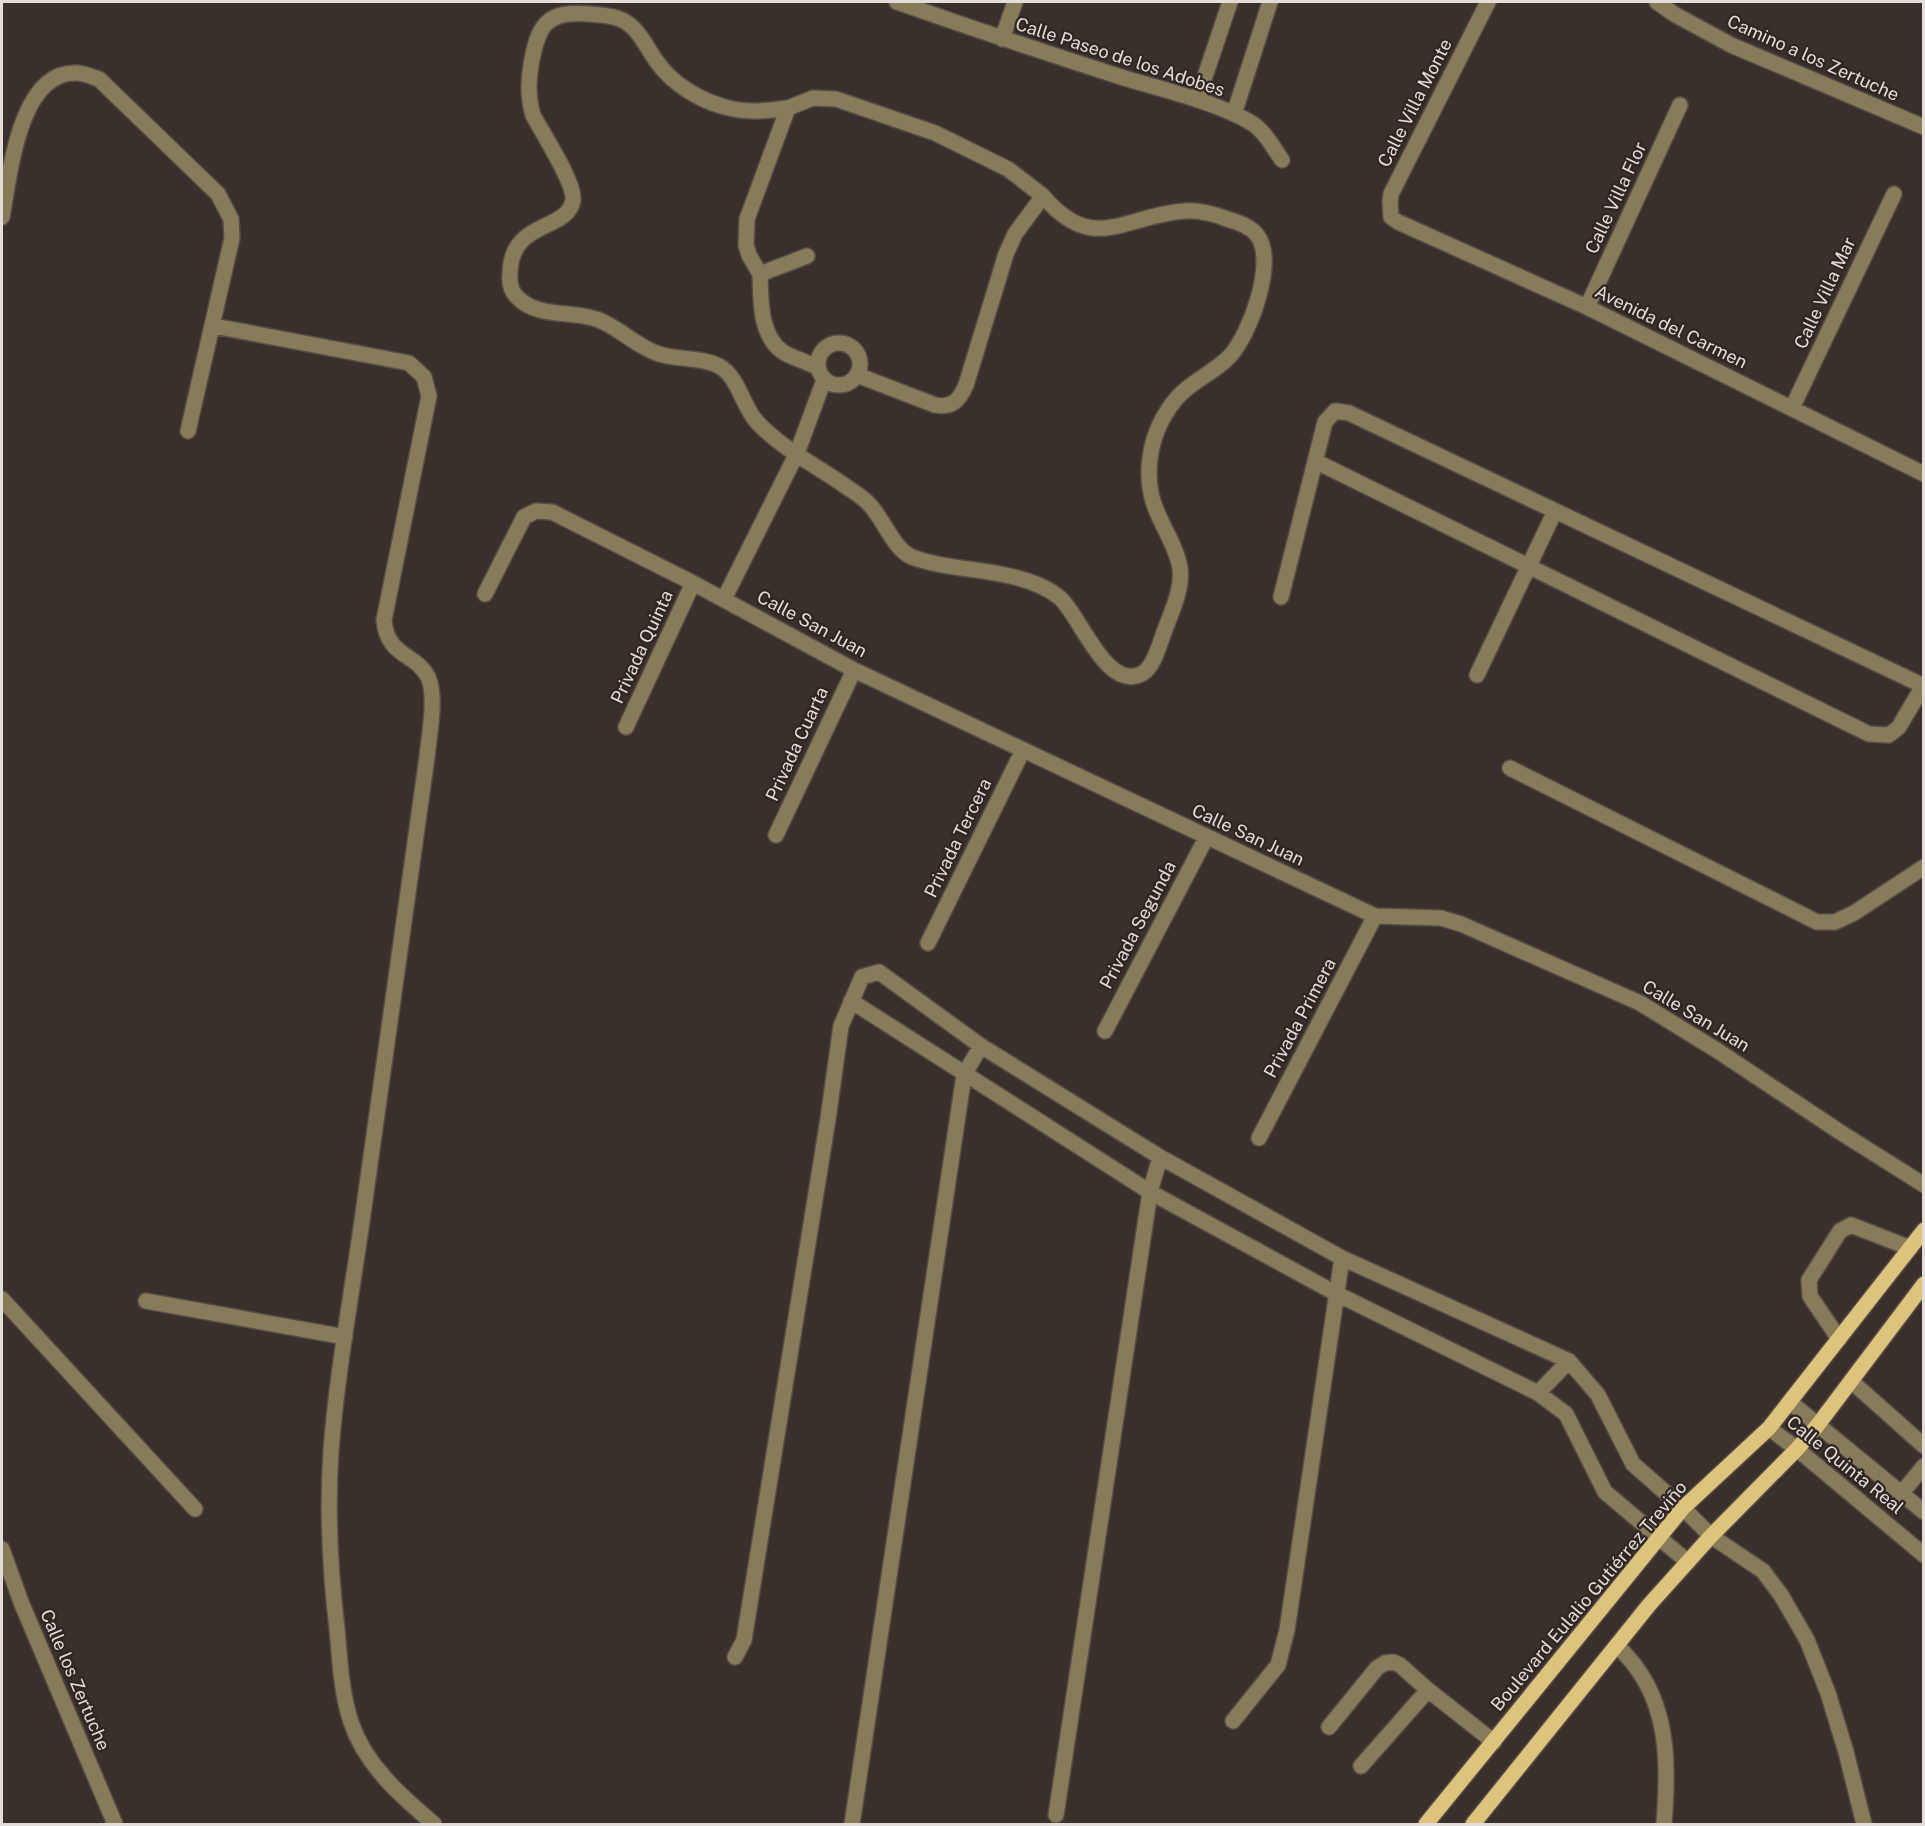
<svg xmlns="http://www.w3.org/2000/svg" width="1925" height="1826" viewBox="0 0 1925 1826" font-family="'Public Sans',sans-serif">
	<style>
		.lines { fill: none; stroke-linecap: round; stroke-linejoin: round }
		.minor-casing { stroke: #554c47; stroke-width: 18 }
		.major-casing { stroke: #554c47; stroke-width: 18 }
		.minor { stroke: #887b5a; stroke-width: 15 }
		.major { stroke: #dec37c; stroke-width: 15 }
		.labels { text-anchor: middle; stroke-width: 4.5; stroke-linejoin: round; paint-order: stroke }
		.street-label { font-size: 18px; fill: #e3ddda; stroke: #2f2622 }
	</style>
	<rect width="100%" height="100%" fill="#3a302b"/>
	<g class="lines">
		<defs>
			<path id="minor" d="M 897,2 C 971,28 1046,53 1121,77 C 1160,89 1216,102 1250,122 C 1264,130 1273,147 1282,160
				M 1488,2 L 1391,194 L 1390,202 L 1391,217 L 1398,222 L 1587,307 L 1924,474
				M 1657,2 L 1674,14 L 1731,45 L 1924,127
				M 1002,39 L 1015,2
				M 1197,100 L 1230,2
				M 788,108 C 770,110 751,113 733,109 C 704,103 674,86 657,62 C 646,47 639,28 622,20 C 612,15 601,15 590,14 C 546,10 538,25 531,65 C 528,82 528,98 533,115 C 542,133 575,182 573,200 C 568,232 511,219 510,273 C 509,282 511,291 517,297 C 538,319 573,310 599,320 C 621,329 637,347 659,354 C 678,360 701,357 719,366 C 739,377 742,406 757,422 C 780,447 813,464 841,483 C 850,490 861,495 869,504 C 883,518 894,550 912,557 C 944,569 980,568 1014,577 C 1030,581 1047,587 1060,598 C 1080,615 1107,694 1143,673 C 1154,666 1159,646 1163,635 C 1170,615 1183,590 1180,568 C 1177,549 1165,531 1157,512 C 1141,475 1150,430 1176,399 C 1191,381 1214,373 1230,356 C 1250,334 1277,261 1257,235 C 1250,226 1238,222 1227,219 C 1214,214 1199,210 1185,211 C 1124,215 1094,256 1043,196
				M 1234,114 L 1270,2
				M 2,217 C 10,175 19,70 77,73 C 84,73 92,77 99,79 L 218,194 L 231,219 L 232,238 L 188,431
				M 807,256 L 760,274 C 761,300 759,335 783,352 C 793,358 807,362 817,367
				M 760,274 L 749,255 L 746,245 L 747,219 L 788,108 L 813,98 L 836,99 L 935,133 L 1008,169 L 1043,196 L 1015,234 L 1006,254 L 966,385 C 959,401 952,408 935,405 L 857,375
				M 1587,307 L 1680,105
				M 214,326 L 409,363 L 424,377 L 429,396 L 384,620 C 387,657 416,653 428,677 C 437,696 429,736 427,757 C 406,909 384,1062 363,1214 C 352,1293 337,1372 331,1451 C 327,1511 330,1570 337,1629 C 340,1660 341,1692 351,1722 C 365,1765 401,1796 434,1824
				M818 364a21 21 0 1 1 42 0a21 21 0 1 1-42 0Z
				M 1792,408 L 1894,194
				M 1315,461 L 1869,734 L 1889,735 L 1899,727 L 1923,686
				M 485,594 L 524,517 L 536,511 L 552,512 L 693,583 L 854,670 L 1375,916 L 1441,918 L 1461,924 L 1640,1003 L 1718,1051 L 1840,1132 L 1924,1185
				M 1281,597 L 1325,422 L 1335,411 L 1349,413 L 1924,686
				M 724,599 L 797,453 L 824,380
				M 1477,675 L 1555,511
				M 626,727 L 693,583
				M 1510,768 L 1817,922 L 1835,922 L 1854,913 L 1924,867
				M 776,835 L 854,670
				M 928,943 L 1023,750
				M 851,1001 L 1150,1192 L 1337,1294 L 1538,1393 L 1566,1414 L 1605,1492 L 1688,1562
				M 1105,1031 L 1206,838
				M 1259,1138 L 1375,916
				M 2,1299 L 195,1509
				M 146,1301 L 345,1337
				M 1839,1339 L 1810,1296 L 1809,1280 L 1840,1231 L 1851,1225 L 1910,1248
				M 1851,1381 L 1924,1446
				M 1538,1393 L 1569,1361
				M 1790,1402 L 1924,1512
				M 1769,1428 L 1797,1449 L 1924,1555
				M 1901,1494 L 1924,1466
				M 2,1549 L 21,1602 L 115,1824
				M 1617,1645 C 1624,1653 1632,1661 1638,1670 C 1670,1715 1668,1773 1664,1824
				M 735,1657 L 744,1640 L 828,1119 L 841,1026 L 862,977 L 879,972 L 981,1046 L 1160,1157 L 1342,1258 L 1569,1361 L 1598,1395 L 1633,1464 L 1683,1508 L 1711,1536 L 1763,1571 L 1781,1595 L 1807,1640 L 1828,1693 L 1846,1752 L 1864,1824
				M 1233,1721 L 1278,1665 L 1287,1630 L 1342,1258
				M 1329,1727 L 1377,1668 L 1385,1663 L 1393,1662 L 1400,1665 L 1428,1690 L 1494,1742
				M 1361,1766 L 1428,1690
				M 1056,1815 L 1150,1192 L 1160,1157
				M 852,1824 L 964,1075 L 981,1046"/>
			<path id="major" d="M 1426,1824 L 1683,1508 L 1769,1428 L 1924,1230
				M 1473,1824 L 1649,1605 L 1711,1536 L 1797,1449 L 1817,1426 L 1924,1284"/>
		</defs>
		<use href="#minor" class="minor-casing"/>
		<use href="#major" class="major-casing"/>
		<use href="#minor" class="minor"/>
		<use href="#major" class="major"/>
	</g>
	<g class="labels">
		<g class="street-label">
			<text transform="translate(1120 57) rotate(18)" y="6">Calle Paseo de los Adobes</text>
			<text transform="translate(1813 58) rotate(24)" y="6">Camino a los Zertuche</text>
			<text transform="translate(1415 103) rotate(-63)" y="6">Calle Villa Monte</text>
			<text transform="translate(1616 198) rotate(-65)" y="6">Calle Villa Flor</text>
			<text transform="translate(1825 293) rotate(-65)" y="6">Calle Villa Mar</text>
			<text transform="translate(1671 327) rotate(26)" y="6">Avenida del Carmen</text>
			<text transform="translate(812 624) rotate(28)" y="6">Calle San Juan</text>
			<text transform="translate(642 647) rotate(-65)" y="6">Privada Quinta</text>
			<text transform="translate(797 744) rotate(-65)" y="6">Privada Cuarta</text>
			<text transform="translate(1248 835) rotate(25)" y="6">Calle San Juan</text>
			<text transform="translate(958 838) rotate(-64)" y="6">Privada Tercera</text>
			<text transform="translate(1138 925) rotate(-62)" y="6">Privada Segunda</text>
			<text transform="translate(1696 1016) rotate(31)" y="6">Calle San Juan</text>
			<text transform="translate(1300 1018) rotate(-62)" y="6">Privada Primera</text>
			<text transform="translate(1845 1465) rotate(39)" y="6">Calle Quinta Real</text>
			<text transform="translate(1589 1596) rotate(-50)" y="6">Boulevard Eulalio Gutiérrez Treviño</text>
			<text transform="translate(75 1680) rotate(67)" y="6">Calle los Zertuche</text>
		</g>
	</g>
	<rect width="1925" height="1826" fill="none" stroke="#e3ddda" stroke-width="6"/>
</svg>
